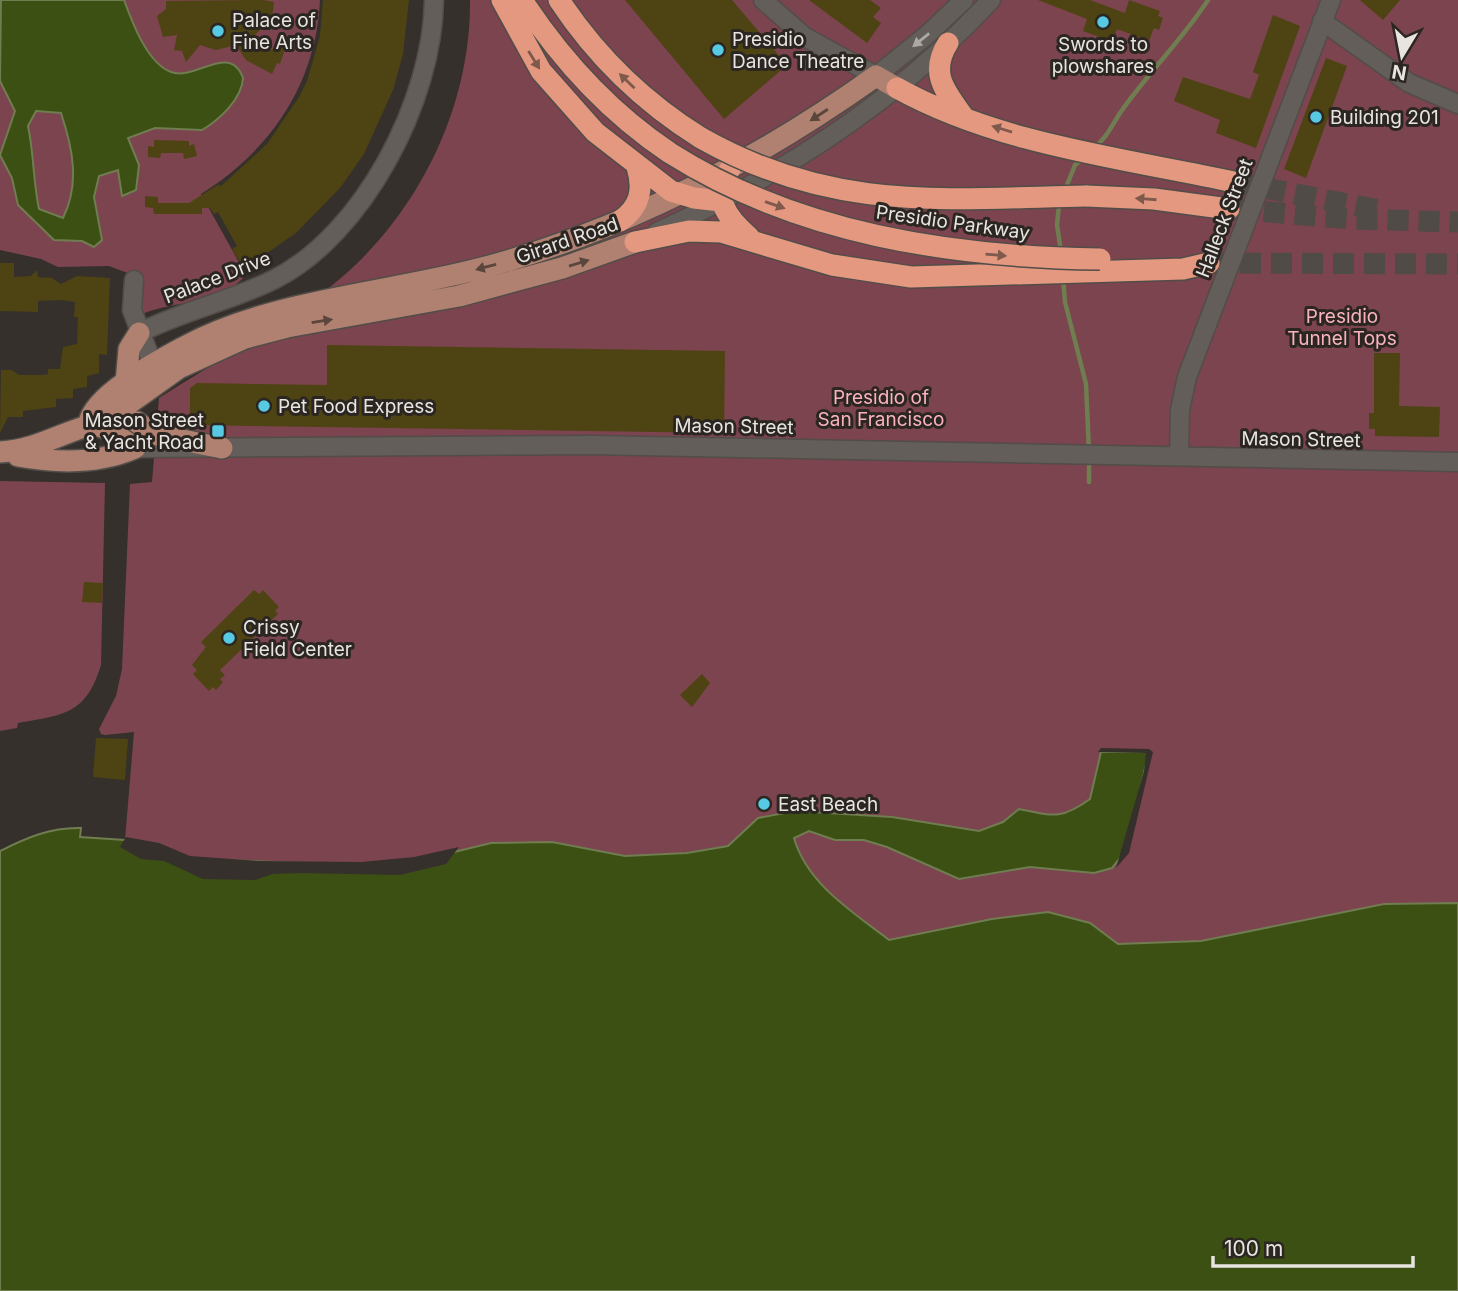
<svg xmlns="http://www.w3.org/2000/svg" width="1458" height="1291" viewBox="0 0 1458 1291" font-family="Inter,sans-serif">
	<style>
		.green { fill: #7c444e }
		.water { fill: #3b5012; stroke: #6f7d50; stroke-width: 2; fill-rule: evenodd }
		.pier { fill: #35302b }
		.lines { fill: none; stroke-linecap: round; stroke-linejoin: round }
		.stream { stroke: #6f7d50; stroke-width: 4.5 }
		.building { fill: #4e4313 }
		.highway-tunnel { stroke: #504b46; stroke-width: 21; stroke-dasharray: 21 10; stroke-linecap: butt }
		.minor-casing { stroke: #514d49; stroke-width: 21 }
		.major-casing { stroke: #514d49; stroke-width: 24 }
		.highway-casing { stroke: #514d49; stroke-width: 24 }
		.minor { stroke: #635e59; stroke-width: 18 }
		.major { stroke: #b08170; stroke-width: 21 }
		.highway { stroke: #e49880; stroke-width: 21 }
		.highway-bridge-casing { stroke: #514d49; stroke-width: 24; stroke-linecap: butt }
		.highway-bridge { stroke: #e49880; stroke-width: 21 }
		.oneway { fill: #aca8a4 }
		.oneway2 { fill: #7e594c }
		.oneway3 { fill: #5a463d }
		.poi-dot { fill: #57c9e2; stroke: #2b2621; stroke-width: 2.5 }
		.labels { text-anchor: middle; stroke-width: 6; stroke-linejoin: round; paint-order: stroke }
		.poi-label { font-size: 19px; fill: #e8e5e1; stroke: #2b2621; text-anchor: start }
		.street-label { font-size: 19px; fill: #e8e5e1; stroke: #2b2621 }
		.park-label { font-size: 19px; fill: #fab2bd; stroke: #2b2621 }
	</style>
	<rect width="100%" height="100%" fill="#35302b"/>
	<path class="green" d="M 0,0 L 320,0 C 316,84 271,150 201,194 L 246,275 C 220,305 176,300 142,314 L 139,313 L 141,278 L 109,266 L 58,267 L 41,259 L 0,250 Z
		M 470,0 L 1458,0 L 1458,903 L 1384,904 L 1201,941 L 1118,944 L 1090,923 L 992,919 L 888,940 C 852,911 807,884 794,837 L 758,818 L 728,846 L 668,855 L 625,856 L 552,842 L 361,865 L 189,859 L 125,840 L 134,732 L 105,735 L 101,734 L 99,729 L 116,696 L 122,669 L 130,484 L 152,482 L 159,398 C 221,358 295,320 350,270 C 424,202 471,101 470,0 Z
		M 0,481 L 105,483 L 101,665 C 86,715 63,715 18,723 L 17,728 L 0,731 Z"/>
	<path class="water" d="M 1,0 L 124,0 C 132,22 147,63 171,72 C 195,81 230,42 243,78 C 242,99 219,120 202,130 L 155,128 L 128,138 L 139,165 L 136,190 L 122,196 L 118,170 L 99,176 L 94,197 L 102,240 L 94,247 L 82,241 L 54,240 L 18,205 L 12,178 L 0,155 L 15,111 L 0,81 ZM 36,111 L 61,113 C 73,149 80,184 63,218 L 39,209 C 33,181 34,154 28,126 Z
		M 1101,752 L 1149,752 L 1125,852 L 1112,868 L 1094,873 L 1030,867 L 959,879 L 887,847 L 864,840 L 835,840 L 809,831 L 794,838 C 807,884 853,912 889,940 L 992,919 L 1048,912 L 1090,923 L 1118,944 L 1201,941 L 1384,904 L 1458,903 L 1458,1291 L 0,1291 L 0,851 C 26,838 51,827 81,828 L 80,837 L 125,840 L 189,859 L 361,865 L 446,854 L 491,843 L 552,842 L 625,856 L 687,853 L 728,846 L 758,818 L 795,811 L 892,817 L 979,831 L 1003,822 L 1019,809 C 1053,816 1061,820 1090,799 Z"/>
	<path class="pier" d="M 1101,748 L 1149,749 L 1153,752 L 1129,853 L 1116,868 L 1144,771 L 1146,753 L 1098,752 Z
		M 126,837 L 159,843 L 190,856 L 259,861 L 361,862 L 414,857 L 459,847 L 446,864 L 400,875 L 300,873 L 273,874 L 255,880 L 203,879 L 164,861 L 141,859 L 120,847 Z"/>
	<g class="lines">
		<path class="stream" d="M 1094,148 C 1107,137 1111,127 1120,113 C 1147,74 1182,40 1208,0
			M 1065,190 L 1075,165 L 1083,159
			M 1059,205 L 1057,225 L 1061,251
			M 1063,277 L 1065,302 L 1086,384 L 1089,451
			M 1089,460 L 1089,482"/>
	</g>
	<path class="building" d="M 263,0 L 274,2 L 272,18 L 248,42 L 271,50 L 278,45 L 282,46 L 284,52 L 280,64 L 277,63 L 272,74 L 246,60 L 236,45 L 216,50 L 200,45 L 186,62 L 182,51 L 174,50 L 177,35 L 163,37 L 157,16 L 166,9 L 166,1 Z
		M 323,0 L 409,0 L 403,54 L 393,90 L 364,154 L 340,188 L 296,233 L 244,269 L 232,249 L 237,246 L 218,212 L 214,214 L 210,208 L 202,208 L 202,214 L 154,214 L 153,208 L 145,207 L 145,196 L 158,197 L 158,203 L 189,203 L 219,184 L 220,187 L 267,144 L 299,97 L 307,81 L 320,36 Z
		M 625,0 L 732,0 L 787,65 L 724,119 Z
		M 809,0 L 870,0 L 881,8 L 873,17 L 881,23 L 867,43 Z
		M 1038,0 L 1090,0 L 1125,13 L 1129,0 L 1160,11 L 1158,16 L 1163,18 L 1159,30 L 1154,28 L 1149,41 L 1117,29 L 1113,42 L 1083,31 L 1087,19 Z
		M 1360,0 L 1400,0 L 1383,20 Z
		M 1273,15 L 1300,26 L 1256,148 L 1216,133 L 1220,120 L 1174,101 L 1183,77 L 1250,99 L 1259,75 L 1253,72 Z
		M 1326,58 L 1347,66 L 1306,178 L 1284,169 Z
		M 154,140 L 189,141 L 189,146 L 194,144 L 197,156 L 184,159 L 183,153 L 161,153 L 160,158 L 148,157 L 148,146 L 154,147 Z
		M 0,263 L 14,263 L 14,277 L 31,276 L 37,270 L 38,277 L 52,278 L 61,284 L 77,276 L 110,278 L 107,355 L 99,354 L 99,373 L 87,376 L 87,387 L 73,389 L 73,398 L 56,399 L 56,407 L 23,411 L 23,417 L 8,417 L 0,433 L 1,370 L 12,370 L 19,375 L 43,375 L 48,374 L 48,369 L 60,369 L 63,347 L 77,344 L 78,317 L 74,317 L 75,302 L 61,300 L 38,301 L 38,312 L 0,311 Z
		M 327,345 L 725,351 L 724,433 L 190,425 L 190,388 L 197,383 L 327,385 Z
		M 1374,353 L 1400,353 L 1399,406 L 1440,407 L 1439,437 L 1375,436 L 1375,429 L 1369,429 L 1369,413 L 1374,413 Z
		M 84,582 L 103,583 L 102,603 L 82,602 Z
		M 254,590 L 259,594 L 263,590 L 279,607 L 275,611 L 278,614 L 220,670 L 225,675 L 220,679 L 223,682 L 216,690 L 213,687 L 209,691 L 193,674 L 197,670 L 192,665 L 206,647 L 201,642 Z
		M 702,674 L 710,683 L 692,707 L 680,695 Z
		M 96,738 L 128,739 L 125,780 L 93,777 Z"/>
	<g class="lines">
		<path class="highway-tunnel" d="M 1234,182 L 1378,210
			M 1233,209 L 1351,219 L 1458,222
			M 1209,263 L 1458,264"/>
		<defs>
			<path id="minor" d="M 763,0 L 805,37 L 876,76 L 927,35 L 964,0
				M 1322,21 L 1409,83 L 1458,104
				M 657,232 C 781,176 898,100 991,0
				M 134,280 L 132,310 L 153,365
				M 139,333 C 182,311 230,301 273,280 C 364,235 433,99 434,0
				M 135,448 L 592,445 L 1458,462
				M 1179,456 L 1180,410 L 1187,377 L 1331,0"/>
			<path id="major" d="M 126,383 L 129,349 L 139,333
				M 137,422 L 153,434 L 222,448
				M 89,423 C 93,395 160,360 186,346 C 271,300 388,293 482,268 C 626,230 755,162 876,76 L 897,88
				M 89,423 L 108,429 L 135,448
				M 0,452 C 40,450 66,429 103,422 L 179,368 L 245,338 L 287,327 L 459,296 L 562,268 L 635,242
				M 18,456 C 56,463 99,464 135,448"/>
			<path id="highway" d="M 502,0 L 541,71 L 595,132 L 671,191 L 694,198 L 721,201
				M 522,0 C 562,61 610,113 670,153
				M 559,0 C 596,56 643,102 701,138
				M 948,43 C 929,73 945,91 963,116
				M 897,88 C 998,144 1122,158 1234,182
				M 730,169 C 710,196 727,218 749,237
				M 1086,196 L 1154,199 L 1229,209
				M 620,221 C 640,207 644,190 637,167
				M 635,242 L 689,231 L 721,232 L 832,265 L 911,277 L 1183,269 L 1209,263"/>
		</defs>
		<use href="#minor" class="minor-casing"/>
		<use href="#major" class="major-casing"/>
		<use href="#highway" class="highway-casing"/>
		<use href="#minor" class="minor"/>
		<use href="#major" class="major"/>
		<use href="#highway" class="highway"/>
		<defs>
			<path id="highway-bridge" d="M 701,138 C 832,212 942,199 1086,196
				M 670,153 C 798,234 951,257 1100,259"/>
		</defs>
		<use href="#highway-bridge" class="highway-bridge-casing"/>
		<use href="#highway-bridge" class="highway-bridge"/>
	</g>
	<defs><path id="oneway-solid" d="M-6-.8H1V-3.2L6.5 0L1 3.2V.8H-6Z" transform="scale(1.75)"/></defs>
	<use class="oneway" href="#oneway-solid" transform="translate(921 40) rotate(141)"/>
	<g class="oneway2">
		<use href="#oneway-solid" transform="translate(534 60) rotate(58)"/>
		<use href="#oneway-solid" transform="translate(627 81) rotate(-136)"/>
		<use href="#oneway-solid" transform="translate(1002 129) rotate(-163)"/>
		<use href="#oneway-solid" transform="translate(1146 199) rotate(-176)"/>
		<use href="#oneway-solid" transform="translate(775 205) rotate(19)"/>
		<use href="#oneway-solid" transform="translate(996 255) rotate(5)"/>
	</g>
	<g class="oneway3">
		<use href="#oneway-solid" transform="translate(819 115) rotate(147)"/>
		<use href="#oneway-solid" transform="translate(579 263) rotate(-17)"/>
		<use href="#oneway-solid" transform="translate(486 267) rotate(165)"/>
		<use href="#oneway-solid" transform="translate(322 321) rotate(-9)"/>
	</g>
	<g class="poi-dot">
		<circle cx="1103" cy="22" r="7"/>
		<circle cx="218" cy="31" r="7"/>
		<circle cx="718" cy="50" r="7"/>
		<circle cx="1316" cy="117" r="7"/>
		<circle cx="264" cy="406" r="7"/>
		<rect x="211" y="424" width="14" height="14" rx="3.5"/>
		<circle cx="229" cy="638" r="7"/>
		<circle cx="764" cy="804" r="7"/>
	</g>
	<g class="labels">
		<g class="poi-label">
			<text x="232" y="27">Palace of<tspan x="232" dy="22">Fine Arts</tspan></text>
			<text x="732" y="46">Presidio<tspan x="732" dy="22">Dance Theatre</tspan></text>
			<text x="1103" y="51" text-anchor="middle">Swords to<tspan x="1103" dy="22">plowshares</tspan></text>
			<text x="1330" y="124">Building 201</text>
			<text x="278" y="413">Pet Food Express</text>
			<text x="204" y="427" text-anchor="end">Mason Street<tspan x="204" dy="22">&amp; Yacht Road</tspan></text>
			<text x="243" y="634">Crissy<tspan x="243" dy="22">Field Center</tspan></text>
			<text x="778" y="811">East Beach</text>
		</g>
		<g class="street-label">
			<text transform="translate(1224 218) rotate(-69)" y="7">Halleck Street</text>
			<text transform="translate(953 222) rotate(8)" y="7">Presidio Parkway</text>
			<text transform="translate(567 240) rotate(-19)" y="7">Girard Road</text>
			<text transform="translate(217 277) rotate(-21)" y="7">Palace Drive</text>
			<text transform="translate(734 426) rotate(1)" y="7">Mason Street</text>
			<text transform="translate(1301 439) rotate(1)" y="7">Mason Street</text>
		</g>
		<g class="park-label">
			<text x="1342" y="323">Presidio<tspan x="1342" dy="22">Tunnel Tops</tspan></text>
			<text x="881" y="404">Presidio of<tspan x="881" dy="22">San Francisco</tspan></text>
		</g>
	</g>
	<g transform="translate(1402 56) rotate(190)" stroke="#2b2621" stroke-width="5" paint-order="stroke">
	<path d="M0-5L12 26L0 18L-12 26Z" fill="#e8e5e1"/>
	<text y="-10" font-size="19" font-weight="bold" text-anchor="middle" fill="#e8e5e1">N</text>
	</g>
	<path d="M1213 1256v10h200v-10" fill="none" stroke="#e8e5e1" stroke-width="3.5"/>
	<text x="1224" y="1256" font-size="21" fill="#e8e5e1" stroke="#2b2621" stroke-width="5" paint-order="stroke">100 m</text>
</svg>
